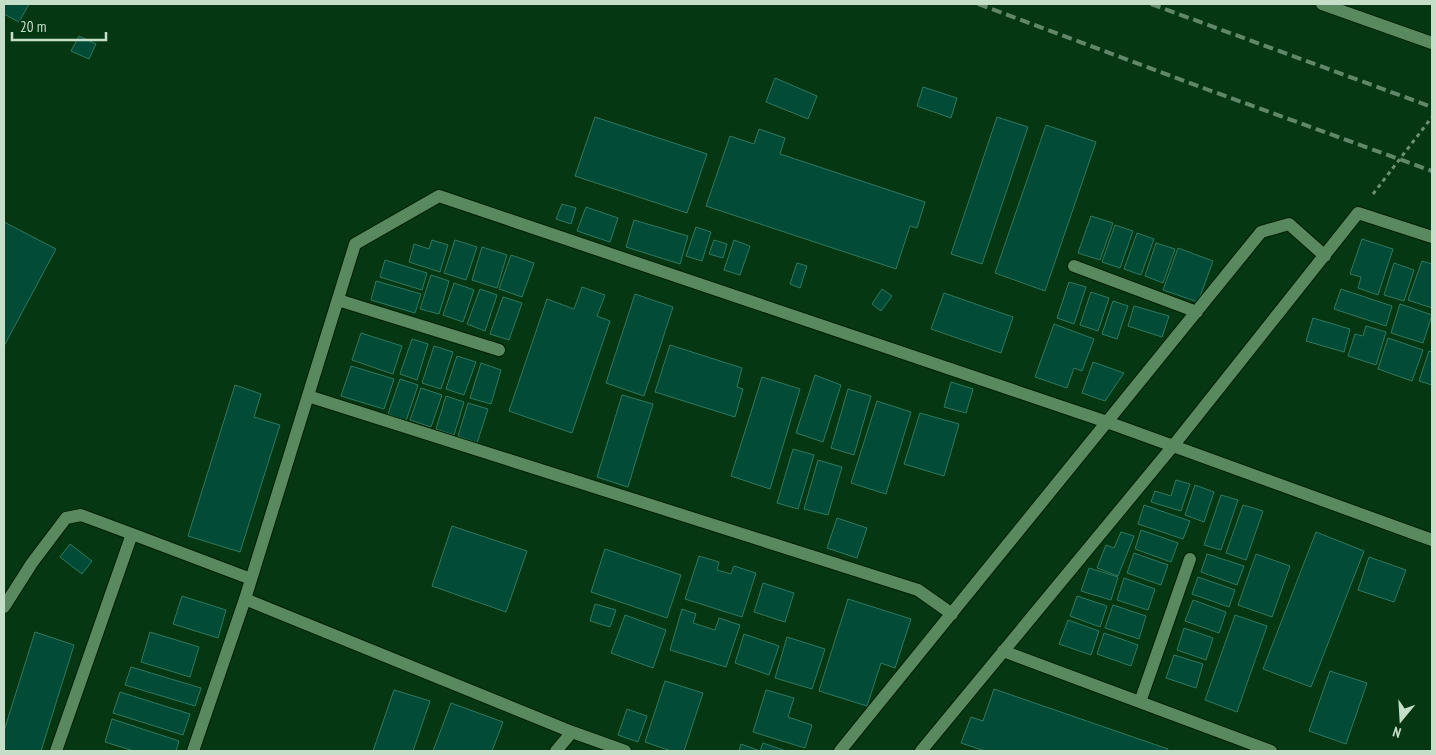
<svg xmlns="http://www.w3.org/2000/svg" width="1436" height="755" viewBox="0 0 1436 755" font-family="'PT Sans Narrow',sans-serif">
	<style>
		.building { fill: #024b37; stroke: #31785f }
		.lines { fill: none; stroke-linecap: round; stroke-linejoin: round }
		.minor-casing { stroke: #001d03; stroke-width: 14 }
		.path { stroke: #6b9072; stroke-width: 3; stroke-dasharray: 4 4; stroke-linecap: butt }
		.minor { stroke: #59895f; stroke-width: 12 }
		.rail { stroke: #608768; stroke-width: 4; stroke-dasharray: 10 5; stroke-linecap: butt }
	</style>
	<rect width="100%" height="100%" fill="#053812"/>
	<path class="building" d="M 4,4 L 29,4 L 19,22 L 4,14 Z
		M 79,36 L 96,44 L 89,59 L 71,51 Z
		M 775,78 L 817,96 L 808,119 L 766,102 Z
		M 923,87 L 957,98 L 951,118 L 917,106 Z
		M 595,117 L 707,154 L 687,213 L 575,176 Z
		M 997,117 L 1028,127 L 982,264 L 951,254 Z
		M 1046,125 L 1096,142 L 1045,291 L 995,273 Z
		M 759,129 L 785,138 L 780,154 L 925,202 L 917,228 L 910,226 L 896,269 L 706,206 L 730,136 L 754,144 Z
		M 562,204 L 576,208 L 571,224 L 556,219 Z
		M 586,207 L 618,218 L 610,242 L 577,231 Z
		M 1091,216 L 1113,223 L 1100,260 L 1078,253 Z
		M 634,220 L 688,236 L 680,264 L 626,247 Z
		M 4,222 L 56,249 L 4,346 Z
		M 1115,225 L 1133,231 L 1120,268 L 1102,262 Z
		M 696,227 L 711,232 L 702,261 L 686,256 Z
		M 1137,233 L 1154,239 L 1141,275 L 1124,269 Z
		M 1362,239 L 1393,249 L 1378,295 L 1358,288 L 1361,277 L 1350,274 Z
		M 432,240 L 448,245 L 440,272 L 409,262 L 414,244 L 429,249 Z
		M 455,240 L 477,247 L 466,280 L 444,273 Z
		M 714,240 L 727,244 L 723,258 L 709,254 Z
		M 734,240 L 750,246 L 740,275 L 724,270 Z
		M 1156,243 L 1175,249 L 1163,283 L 1145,276 Z
		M 482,247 L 507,255 L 497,288 L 472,280 Z
		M 1178,248 L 1213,261 L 1198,302 L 1163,290 Z
		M 511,255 L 534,263 L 522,297 L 499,289 Z
		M 385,260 L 427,273 L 422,290 L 380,277 Z
		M 1422,261 L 1432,264 L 1432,308 L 1408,300 Z
		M 797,263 L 807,266 L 800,288 L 790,284 Z
		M 1394,263 L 1414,270 L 1404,301 L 1384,295 Z
		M 431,275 L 449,281 L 439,314 L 420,309 Z
		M 376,281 L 421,294 L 415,313 L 371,300 Z
		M 1069,282 L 1086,287 L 1074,324 L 1057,318 Z
		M 454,283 L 474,290 L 463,322 L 443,315 Z
		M 582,287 L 605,295 L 597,316 L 610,321 L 572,433 L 509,411 L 547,299 L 574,309 Z
		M 480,289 L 497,295 L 485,331 L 467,324 Z
		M 882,289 L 892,296 L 881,311 L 872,304 Z
		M 1341,289 L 1392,306 L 1386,326 L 1334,309 Z
		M 1091,292 L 1109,298 L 1098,331 L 1080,325 Z
		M 944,293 L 1013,317 L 1001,353 L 931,329 Z
		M 635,294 L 673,307 L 644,396 L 606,383 Z
		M 503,297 L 522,303 L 509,340 L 490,334 Z
		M 1113,301 L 1128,306 L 1117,339 L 1102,334 Z
		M 1400,304 L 1432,315 L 1423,343 L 1391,333 Z
		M 1134,306 L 1169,316 L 1162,337 L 1128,326 Z
		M 1313,318 L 1350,329 L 1344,352 L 1306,341 Z
		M 1054,324 L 1094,339 L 1082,371 L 1074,368 L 1067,388 L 1035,377 Z
		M 1366,326 L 1386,332 L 1376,365 L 1348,356 L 1355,334 L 1363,336 Z
		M 361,333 L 402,346 L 393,374 L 352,360 Z
		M 1388,338 L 1423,350 L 1412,381 L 1378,369 Z
		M 412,339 L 428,344 L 417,380 L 400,374 Z
		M 670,345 L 742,368 L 737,387 L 743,389 L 735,417 L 655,392 Z
		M 434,346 L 453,352 L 441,389 L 422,383 Z
		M 1429,351 L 1432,352 L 1432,385 L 1419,381 Z
		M 457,356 L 476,362 L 464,395 L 446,389 Z
		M 1093,362 L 1124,373 L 1105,401 L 1082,393 Z
		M 481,363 L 501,370 L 491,404 L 470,398 Z
		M 351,366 L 394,379 L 384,409 L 341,396 Z
		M 815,375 L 841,385 L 823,442 L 796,433 Z
		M 762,377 L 800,389 L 770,489 L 731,476 Z
		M 400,379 L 418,385 L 406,421 L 388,414 Z
		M 951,382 L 973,389 L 966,413 L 944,407 Z
		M 235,385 L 261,394 L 254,417 L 280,425 L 240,552 L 188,536 Z
		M 421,388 L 442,395 L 431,427 L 410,420 Z
		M 848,389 L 871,396 L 854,455 L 831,448 Z
		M 622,395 L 653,404 L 628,487 L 597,477 Z
		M 446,396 L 464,402 L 454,435 L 436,429 Z
		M 877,401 L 911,412 L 886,494 L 851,483 Z
		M 468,403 L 488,409 L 477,443 L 458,436 Z
		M 920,413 L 959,424 L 944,476 L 904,464 Z
		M 793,449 L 814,455 L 798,509 L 777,503 Z
		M 818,460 L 842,467 L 828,515 L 804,509 Z
		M 1176,480 L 1190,484 L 1181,511 L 1151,502 L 1155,491 L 1171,496 Z
		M 1195,485 L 1214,492 L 1204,522 L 1185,515 Z
		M 1221,495 L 1238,500 L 1221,550 L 1204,545 Z
		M 1144,505 L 1190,521 L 1183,539 L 1138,524 Z
		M 1243,505 L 1263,511 L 1246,560 L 1226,553 Z
		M 837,518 L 867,528 L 857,558 L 827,548 Z
		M 452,526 L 527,551 L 506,612 L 432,586 Z
		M 1141,530 L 1178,543 L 1171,562 L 1135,549 Z
		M 1121,532 L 1134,536 L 1118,576 L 1097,568 L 1106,545 L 1114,548 Z
		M 1316,532 L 1364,551 L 1311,687 L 1263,669 Z
		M 70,544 L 92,561 L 82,574 L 60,557 Z
		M 605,549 L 681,575 L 667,618 L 591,592 Z
		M 1134,553 L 1168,565 L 1161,585 L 1127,573 Z
		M 1207,554 L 1244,566 L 1237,585 L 1201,572 Z
		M 1256,554 L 1290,566 L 1272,617 L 1238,605 Z
		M 699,556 L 719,562 L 717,570 L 731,574 L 734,566 L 756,573 L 742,617 L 685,599 Z
		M 1369,557 L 1406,570 L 1394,602 L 1358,590 Z
		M 1089,568 L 1118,577 L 1111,600 L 1081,591 Z
		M 1198,577 L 1235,590 L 1229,607 L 1192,594 Z
		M 1124,578 L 1155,589 L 1148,610 L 1117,600 Z
		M 763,583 L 794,593 L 785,622 L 754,612 Z
		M 182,596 L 226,610 L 218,638 L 173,624 Z
		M 1077,596 L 1107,606 L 1100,627 L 1070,616 Z
		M 848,599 L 911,619 L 895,668 L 881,663 L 867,706 L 819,691 Z
		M 1193,600 L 1226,612 L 1219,633 L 1185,621 Z
		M 595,604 L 616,610 L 610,627 L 590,621 Z
		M 1113,605 L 1146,616 L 1139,639 L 1105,628 Z
		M 682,609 L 696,614 L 693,623 L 715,630 L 719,618 L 740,625 L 726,667 L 670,650 Z
		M 625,615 L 666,630 L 653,668 L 611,653 Z
		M 1235,615 L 1267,626 L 1237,712 L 1205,700 Z
		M 1068,620 L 1099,631 L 1091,655 L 1059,644 Z
		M 1184,628 L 1213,638 L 1206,660 L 1177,650 Z
		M 35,632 L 74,645 L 41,751 L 8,751 L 4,750 L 4,731 Z
		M 150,632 L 199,647 L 190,677 L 141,662 Z
		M 1104,633 L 1138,645 L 1131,666 L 1097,654 Z
		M 744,634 L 779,646 L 769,675 L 735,663 Z
		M 787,637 L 825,649 L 812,689 L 775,678 Z
		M 1174,655 L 1203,664 L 1196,688 L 1166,678 Z
		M 131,667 L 201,688 L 195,706 L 125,685 Z
		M 1330,671 L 1367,683 L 1346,744 L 1309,731 Z
		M 665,681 L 703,693 L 684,751 L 671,751 L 645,742 Z
		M 994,689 L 1168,749 L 1167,751 L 985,751 L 961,743 L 971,717 L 983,721 Z
		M 394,690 L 430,701 L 413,751 L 373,751 Z
		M 766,690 L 794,698 L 788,717 L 812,725 L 805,748 L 753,732 Z
		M 120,692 L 190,714 L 183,735 L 113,713 Z
		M 451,703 L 503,722 L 492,751 L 433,751 Z
		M 627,709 L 647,716 L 638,742 L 618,735 Z
		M 112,719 L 179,741 L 176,751 L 134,751 L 105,742 Z
		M 763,743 L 786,751 L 739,751 L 741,744 L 760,751 Z"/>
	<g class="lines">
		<defs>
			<path id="minor" d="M 1322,4 L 1432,43
				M 1074,266 L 1197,312
				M 338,300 L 499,350
				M 308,396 L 918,590 L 952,614
				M 245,599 L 572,732 L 625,751
				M 4,607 L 32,563 L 66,518 L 81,515 L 132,534
				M 1003,651 L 1271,751
				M 1140,702 L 1190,559
				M 56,751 L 132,534 L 251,579
				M 193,751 L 245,599 L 355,244 L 439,196 L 1107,422 L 1432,540
				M 556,751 L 572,732
				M 840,751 L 1261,232 L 1289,224 L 1325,256
				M 921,751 L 1173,446 L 1358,213 L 1432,237"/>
		</defs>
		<use href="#minor" class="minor-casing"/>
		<path class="path" d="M 1373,194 L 1432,117"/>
		<use href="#minor" class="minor"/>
		<path class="rail" d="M 978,4 L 1206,89 L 1432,171
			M 1151,4 L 1432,107"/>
	</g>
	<rect width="1436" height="755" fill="none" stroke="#c5dec7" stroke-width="10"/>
	<g transform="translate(1401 720) rotate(198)" stroke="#053812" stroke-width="4" paint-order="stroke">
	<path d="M0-4L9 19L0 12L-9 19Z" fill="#c5dec7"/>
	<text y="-8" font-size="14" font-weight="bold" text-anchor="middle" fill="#c5dec7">N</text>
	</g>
	<path d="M12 32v8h94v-8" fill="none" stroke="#c5dec7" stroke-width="2.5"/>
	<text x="20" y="32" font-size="15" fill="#c5dec7" stroke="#053812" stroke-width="4" paint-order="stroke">20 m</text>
</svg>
